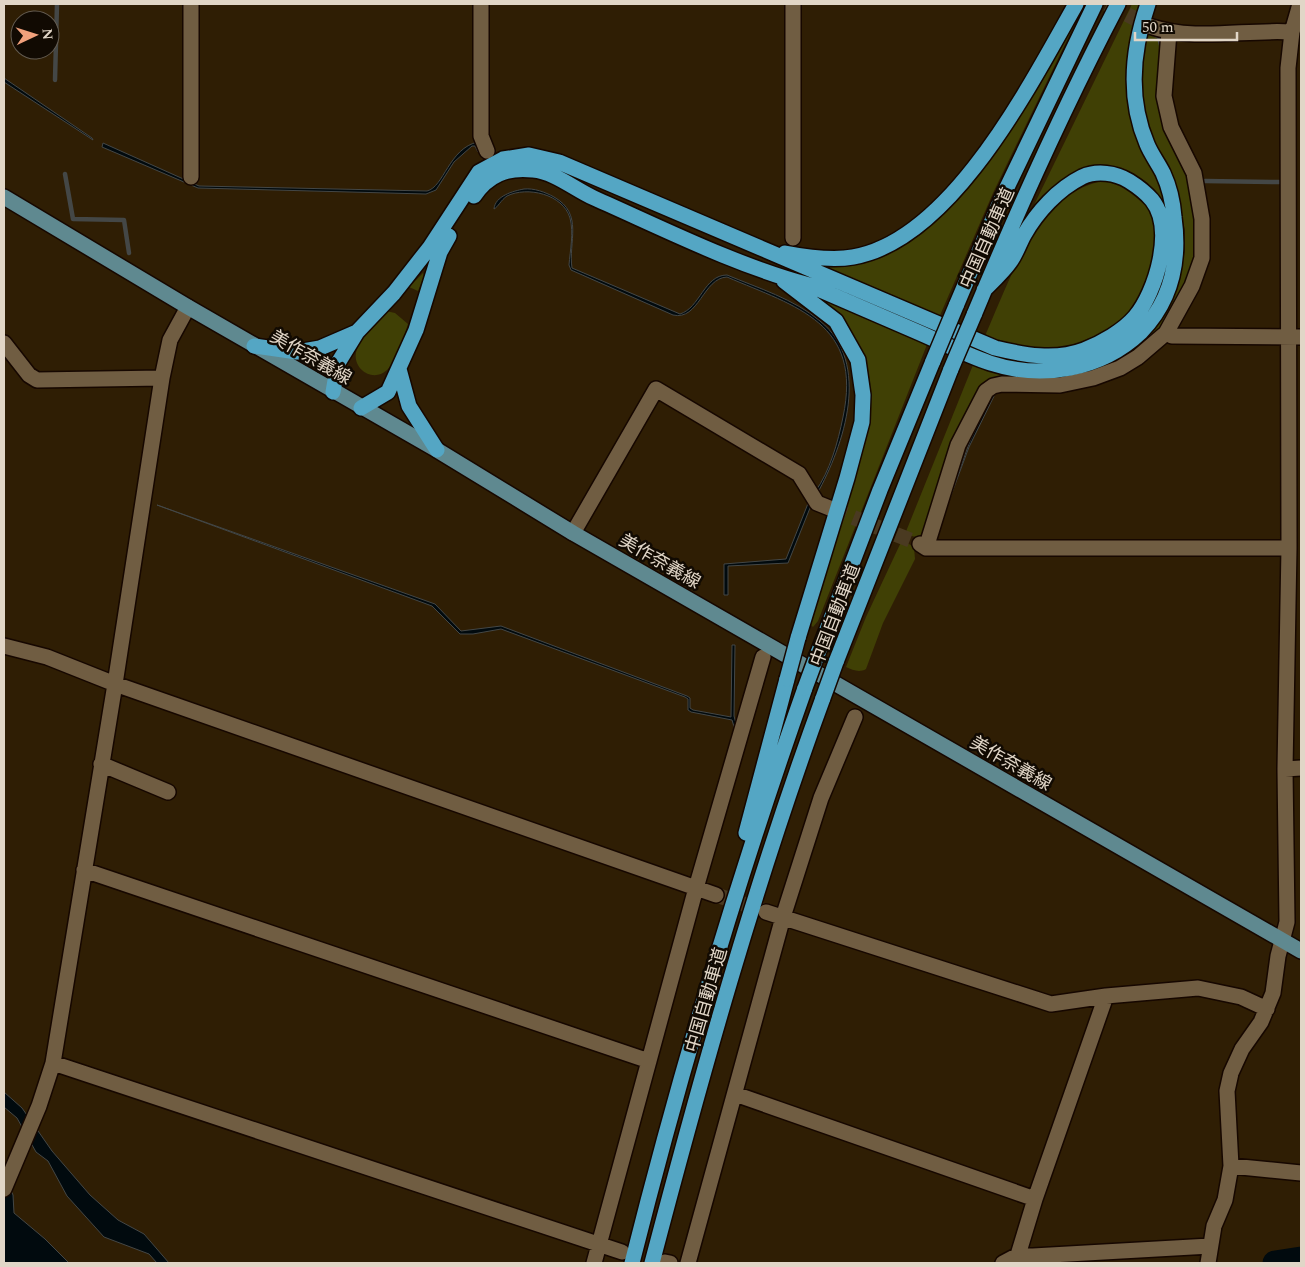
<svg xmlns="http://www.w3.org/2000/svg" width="1305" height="1267" viewBox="0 0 1305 1267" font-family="Spectral,'Noto Sans JP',serif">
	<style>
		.green { fill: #404005 }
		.water { fill: #010a0e; stroke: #444746 }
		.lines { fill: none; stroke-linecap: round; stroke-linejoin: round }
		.stream { stroke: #444746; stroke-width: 4.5 }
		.river { stroke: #010a0e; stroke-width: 25 }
		.minor-tunnel { stroke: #4a3a21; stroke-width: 15; stroke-dasharray: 15 8; stroke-linecap: butt }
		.minor-casing { stroke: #160700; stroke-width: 18 }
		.major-casing { stroke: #160700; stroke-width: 18 }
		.highway-casing { stroke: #160700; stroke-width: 18 }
		.minor { stroke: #705d42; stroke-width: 15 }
		.major { stroke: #5f8990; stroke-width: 15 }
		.highway { stroke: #54a6c4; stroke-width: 15 }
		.highway-bridge-casing { stroke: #160700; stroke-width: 18; stroke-linecap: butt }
		.highway-bridge { stroke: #54a6c4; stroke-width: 15 }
		.labels { text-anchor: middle; stroke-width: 5; stroke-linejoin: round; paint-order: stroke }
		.street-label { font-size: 18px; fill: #e1d6c7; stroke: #110a02 }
	</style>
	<rect width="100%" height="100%" fill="#2f1e04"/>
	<path class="green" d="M 1132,4 L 1140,4 C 1123,56 1124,99 1144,150 C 1151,168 1159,185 1166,203 C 1158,200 1153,187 1145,181 C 1104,154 1062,171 1035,208 L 1033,207 Z
		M 1083,7 L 993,193 L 938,320 L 811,263 L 889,250 L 913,238 L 926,226 Z
		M 1146,30 L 1159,35 L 1162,41 L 1160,82 L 1189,172 L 1200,241 L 1186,292 L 1158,335 L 1136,354 L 1066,381 L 993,381 L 926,535 L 919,538 L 905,534 L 975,360 L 1081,373 L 1101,366 L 1129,350 L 1176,288 L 1185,251 L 1185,230 L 1176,193 L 1146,121 L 1142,100 L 1140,78 Z
		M 1103,181 C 1129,185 1144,196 1154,221 L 1153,223 L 1157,256 L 1138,304 L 1114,329 L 1074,348 L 1035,351 L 984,338 C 1009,283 1036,193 1103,181 Z
		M 423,273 L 424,276 L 418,291 L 409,287 Z
		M 810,290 L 928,342 L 818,621 L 813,627 L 811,625 C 829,564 849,502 861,438 C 866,415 873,391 867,367 C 859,334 837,313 811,294 Z
		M 386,311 L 395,313 L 408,324 C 403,339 399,359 387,370 C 372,384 350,367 357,349 C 363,335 376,323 386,311 Z
		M 902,540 L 914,547 L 915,559 L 883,623 L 866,669 C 859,673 853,670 846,667 L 866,617 Z"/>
	<path class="water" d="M 4,78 L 92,138 L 93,140 L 4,82 Z
		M 478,142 L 480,151 L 478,152 L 475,146 L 472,146 L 454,162 L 436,190 L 426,194 L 198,188 L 102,147 L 103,143 L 199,186 L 427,191 C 444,187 449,148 478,142 Z
		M 524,189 C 534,188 545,192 554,197 C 584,214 568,242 572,268 L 680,314 C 700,308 704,275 727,275 C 758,288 794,299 820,321 C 872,363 844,445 817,494 L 815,492 C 830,471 838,442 843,417 C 863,323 797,307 727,277 C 703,278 699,321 673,315 L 571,270 L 569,265 C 570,251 574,233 570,218 C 563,194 527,186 507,196 C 501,200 498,207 494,209 C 495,196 513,191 524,189 Z
		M 1162,342 L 1163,343 C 1135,369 1096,390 1057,391 C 1037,392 1014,386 996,392 L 969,447 L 934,541 L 958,541 L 959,543 L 933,544 L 970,441 L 994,390 L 1003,387 C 1066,392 1113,386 1162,342 Z
		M 809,501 L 812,503 L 788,563 L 728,566 L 728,595 L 724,595 L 724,564 L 786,559 Z
		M 157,505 L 435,604 L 461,631 L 501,626 L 687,696 L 690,698 L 690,708 L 693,710 L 731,717 L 732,645 L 735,645 L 734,716 L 738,731 L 735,730 L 732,720 L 691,712 L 688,710 L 688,699 L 685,697 L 501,629 L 473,634 L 460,634 L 432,606 Z
		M 4,1092 L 22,1108 L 52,1151 L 90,1195 L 118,1220 L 144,1234 L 169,1263 L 157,1263 L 149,1254 L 104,1237 L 67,1196 L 48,1161 L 36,1152 L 17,1118 L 4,1107 Z
		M 4,1174 L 13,1195 L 14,1213 L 45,1239 L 69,1263 L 4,1263 Z"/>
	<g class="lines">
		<path class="stream" d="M 1152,33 L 1159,37 L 1161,45
			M 55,80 L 57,4
			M 65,174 L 73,219 L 124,220 L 129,253
			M 1205,181 L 1279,182"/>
		<path class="river" d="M 1275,1263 L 1301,1259"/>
		<path class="minor-tunnel" d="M 1107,4 L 1149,26
			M 832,509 L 920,544
			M 716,895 L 765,911"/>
		<defs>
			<path id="minor" d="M 481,4 L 481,136 L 487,151
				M 1149,26 C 1197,42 1243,29 1292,32
				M 191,177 L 191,4
				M 793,238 L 793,4
				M 1166,333 L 1172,336 L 1301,337
				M 4,343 L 29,375 L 37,380 L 162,378
				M 573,533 L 656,389 L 799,474 L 817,503 L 832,509
				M 920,544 L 926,548 L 1289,548
				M 926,548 L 958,445 L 986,391 L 993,386 L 1002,384 L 1060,385 L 1093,378 L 1120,368 L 1138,357 L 1166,333 L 1192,286 L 1202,258 L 1202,219 L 1194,173 L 1171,127 L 1164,96 L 1169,32
				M 4,646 L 47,657 L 115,684 L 716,895
				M 101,764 L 168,792
				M 1285,769 L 1301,768
				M 84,870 L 649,1061
				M 1106,996 L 1198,988 L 1241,997 L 1267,1009
				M 53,1063 L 622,1252
				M 735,1094 L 1035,1199 L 1106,996 L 1051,1004 L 766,912
				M 1231,1166 L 1301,1173
				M 4,1189 L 39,1106 L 53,1063 L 115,684 L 162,378 L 170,340 L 188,307
				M 1018,1255 L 1033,1256 L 1210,1246
				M 665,1262 L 670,1263
				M 594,1263 L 696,888 L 763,657
				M 688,1263 L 783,917 L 821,798 L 855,717
				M 1003,1263 L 1018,1255 L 1035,1199
				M 1208,1263 L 1214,1226 L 1225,1200 L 1231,1166 L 1227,1091 L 1231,1073 L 1242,1049 L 1261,1022 L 1273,993 L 1278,956 L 1287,922 L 1285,769 L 1289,548 L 1288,68 L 1292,32 L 1300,4"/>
			<path id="major" d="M 4,197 L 188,307 L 437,450 L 573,533 L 1301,951"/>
			<path id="highway" d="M 474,196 C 488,175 507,167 533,170 C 555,172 574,189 594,198 C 664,229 735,265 809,285 C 846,301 883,317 920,333 C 943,343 966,355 990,363 C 1042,380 1101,370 1141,332 C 1172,300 1180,260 1174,217 C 1173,204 1169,186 1163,173 C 1158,163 1151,154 1147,144 C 1127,97 1132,50 1148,4
				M 785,253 C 806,257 831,261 853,257 C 952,240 1031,83 1076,4
				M 784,281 L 836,321 L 858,360 L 863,395 L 862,422 L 847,478 L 798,638
				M 956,306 L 1000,202 L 1095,4
				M 974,315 C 1018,209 1065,105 1118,4
				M 254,346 L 297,352 L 320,348 L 357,332 L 394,293 L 430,247 L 479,172 L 503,159 L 529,155 L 559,162 L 995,348 C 1024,355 1055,361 1084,350 C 1102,343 1123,331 1135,317 C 1156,292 1175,229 1152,200 C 1146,193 1137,186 1129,181 C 1116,173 1097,170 1082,177 C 1058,189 1037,212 1024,235 C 1019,244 1016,254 1010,262 C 1003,272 993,281 984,290
				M 399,369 L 409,406 L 437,450
				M 333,392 L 338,363 L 357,332
				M 361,408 L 388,392 L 416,330 L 440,252 L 449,236
				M 818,653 L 880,490 L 933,361
				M 836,662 L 951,369
				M 746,833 L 787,679
				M 632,1263 C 681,1069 738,877 805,688
				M 652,1263 C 702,1073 755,883 823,698"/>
		</defs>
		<use href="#minor" class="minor-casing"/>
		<use href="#major" class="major-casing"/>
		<use href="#highway" class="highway-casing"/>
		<use href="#minor" class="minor"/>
		<use href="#major" class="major"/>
		<use href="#highway" class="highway"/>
		<defs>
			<path id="highway-bridge" d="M 933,361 L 956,306
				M 951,369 L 974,315
				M 787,679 L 798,638
				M 805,688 L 818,653
				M 823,698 L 836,662"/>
		</defs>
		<use href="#highway-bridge" class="highway-bridge-casing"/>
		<use href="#highway-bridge" class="highway-bridge"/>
	</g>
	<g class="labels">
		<g class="street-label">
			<text transform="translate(987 238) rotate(-66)" y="6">中国自動車道</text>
			<text transform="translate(311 357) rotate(30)" y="6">美作奈義線</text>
			<text transform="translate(660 561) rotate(30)" y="6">美作奈義線</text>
			<text transform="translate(835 615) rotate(-69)" y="6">中国自動車道</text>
			<text transform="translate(1011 763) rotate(30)" y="6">美作奈義線</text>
			<text transform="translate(706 1000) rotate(-74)" y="6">中国自動車道</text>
		</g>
	</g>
	<rect width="1305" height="1267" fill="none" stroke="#e1d6c7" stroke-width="10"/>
	<g transform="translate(35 35) rotate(86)"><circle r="24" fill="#110a02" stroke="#645c51"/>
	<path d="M0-4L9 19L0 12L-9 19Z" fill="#f1a17c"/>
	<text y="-8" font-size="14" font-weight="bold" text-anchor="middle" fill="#e1d6c7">N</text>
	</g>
	<path d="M1135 32v8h102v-8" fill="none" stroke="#e1d6c7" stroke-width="2.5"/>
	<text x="1142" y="32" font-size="15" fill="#e1d6c7" stroke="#110a02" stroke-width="4" paint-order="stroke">50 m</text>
</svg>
